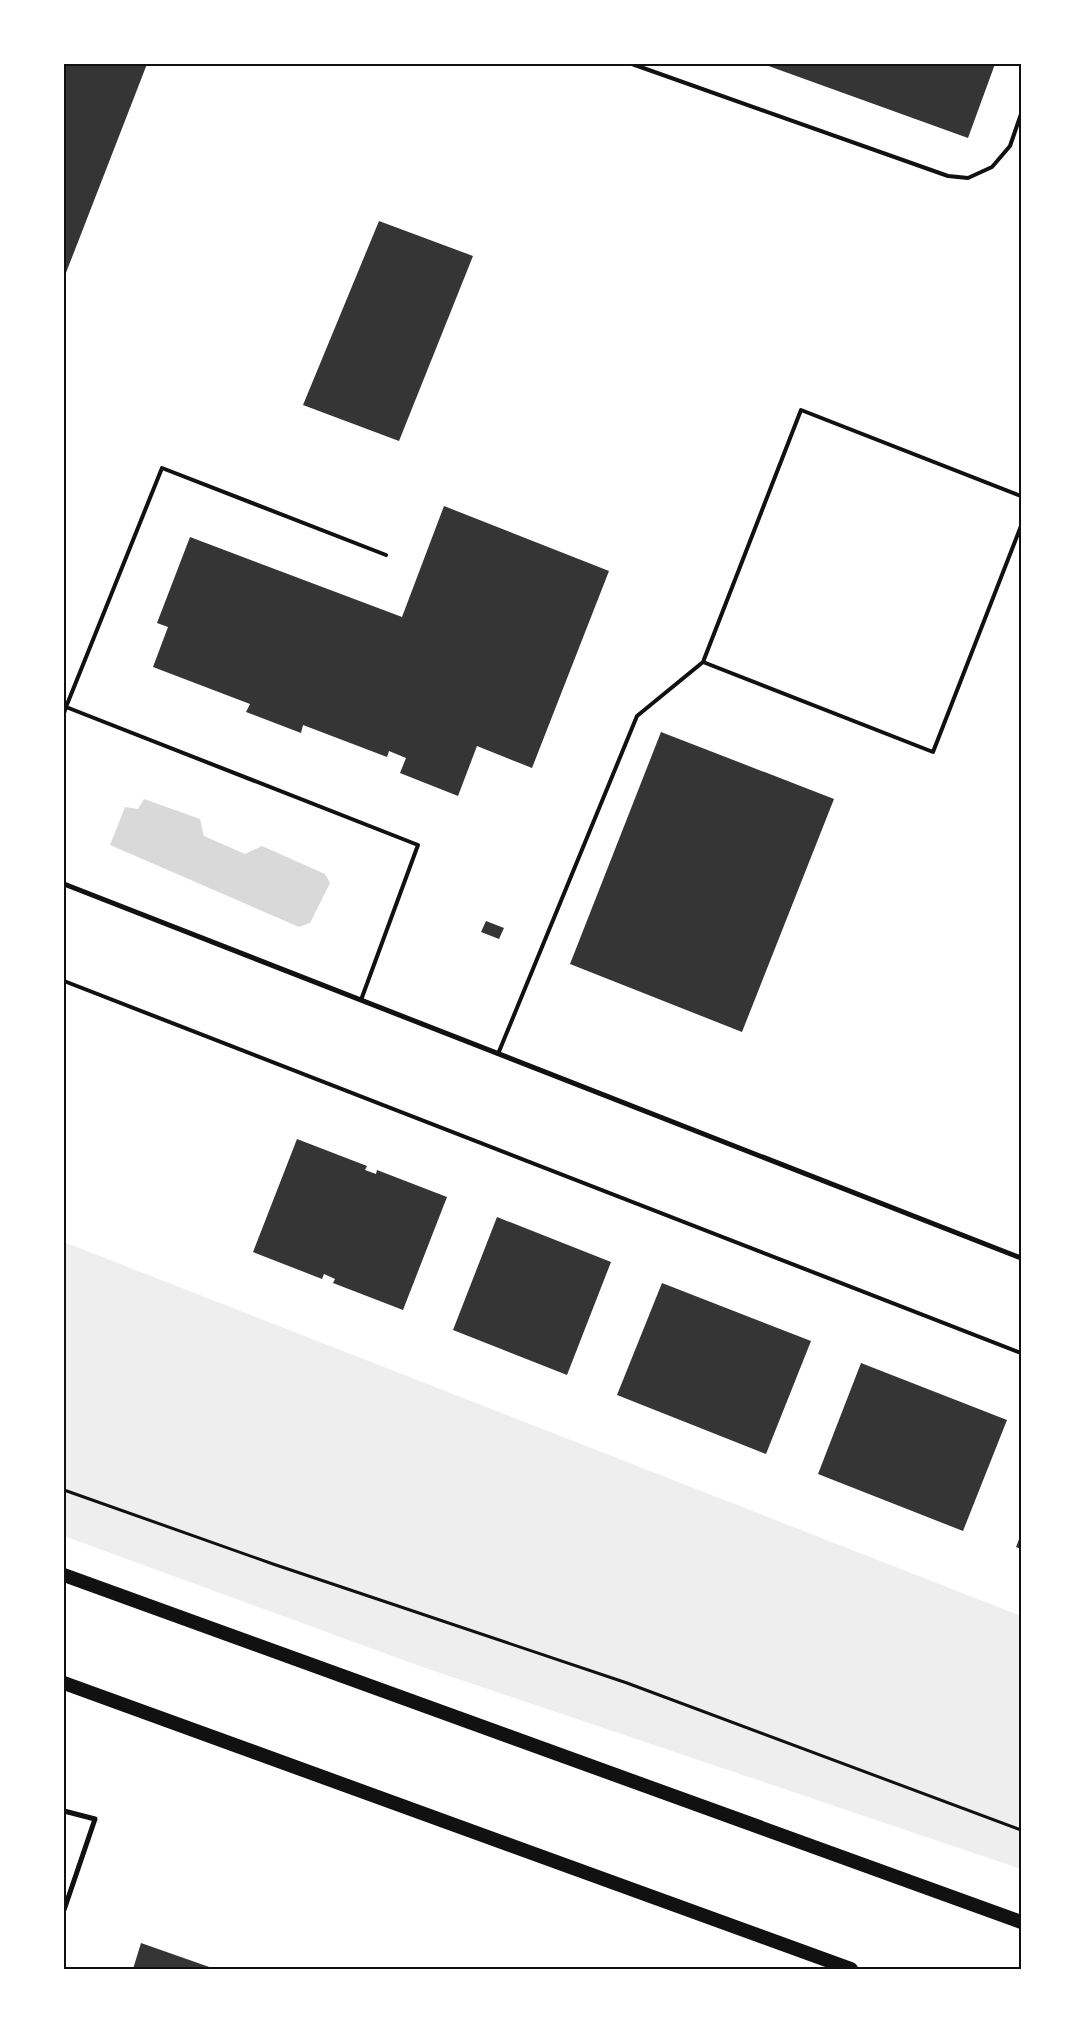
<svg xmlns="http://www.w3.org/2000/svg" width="1085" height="2033" viewBox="0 0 1085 2033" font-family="'Zilla Slab',serif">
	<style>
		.green { fill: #eee }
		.water { fill: #d9d9d9 }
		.building { fill: #353535 }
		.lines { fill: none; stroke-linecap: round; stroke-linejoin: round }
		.path { stroke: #111; stroke-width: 3 }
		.service { stroke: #111; stroke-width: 4 }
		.minor { stroke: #111; stroke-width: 5 }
		.trunk { stroke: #111; stroke-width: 14 }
		.neatline { fill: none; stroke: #111; stroke-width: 2 }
	</style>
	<rect width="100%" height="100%" fill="#fff"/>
	<path class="green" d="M 64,1242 L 1021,1616 L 1021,1869 L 414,1664 L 64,1536 Z"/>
	<path class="water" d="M 144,799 L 200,819 L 204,836 L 245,854 L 262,846 L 325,874 L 330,883 L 310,923 L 299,927 L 110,845 L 125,807 L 138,809 Z"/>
	<path class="building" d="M 64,64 L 147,64 L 64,278 Z
		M 763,64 L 995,64 L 968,138 Z
		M 379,221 L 473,256 L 399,441 L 303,405 Z
		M 444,506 L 609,571 L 532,768 L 477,746 L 458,796 L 400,773 L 406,758 L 389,751 L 387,757 L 303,725 L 301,733 L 246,712 L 250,704 L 153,667 L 168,627 L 157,623 L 190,537 L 402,617 Z
		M 661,732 L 834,799 L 742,1032 L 570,964 Z
		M 486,921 L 504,928 L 499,939 L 481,932 Z
		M 297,1139 L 367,1166 L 365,1170 L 376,1174 L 377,1170 L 447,1197 L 403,1310 L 333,1283 L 335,1279 L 324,1274 L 322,1279 L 253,1252 Z
		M 497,1217 L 611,1262 L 567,1375 L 453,1330 Z
		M 662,1283 L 811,1341 L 766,1454 L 617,1395 Z
		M 861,1363 L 1007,1420 L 963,1531 L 818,1474 Z
		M 1021,1534 L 1021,1549 L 1016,1547 Z
		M 141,1943 L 215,1969 L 133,1969 Z"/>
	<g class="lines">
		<path class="path" d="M 64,1490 L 273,1564 L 627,1683 L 1021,1830"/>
		<path class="service" d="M 632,64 L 948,176 L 968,178 L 992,167 L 1010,146 L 1021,114
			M 703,662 L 933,752 L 1021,526
			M 66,707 L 162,468 L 386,555
			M 64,713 L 66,707 L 418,845 L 361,1000
			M 64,981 L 1021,1353
			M 498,1054 L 637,716 L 703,662 L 801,410 L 1021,496"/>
		<path class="minor" d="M 64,884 L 1021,1258
			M 64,1811 L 95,1819 L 64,1910"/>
		<path class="trunk" d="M 64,1575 L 1021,1922
			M 64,1683 L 851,1969"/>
	</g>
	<rect width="1085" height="2033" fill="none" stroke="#ffffff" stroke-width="130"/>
	<rect x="65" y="65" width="955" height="1903" class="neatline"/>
</svg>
